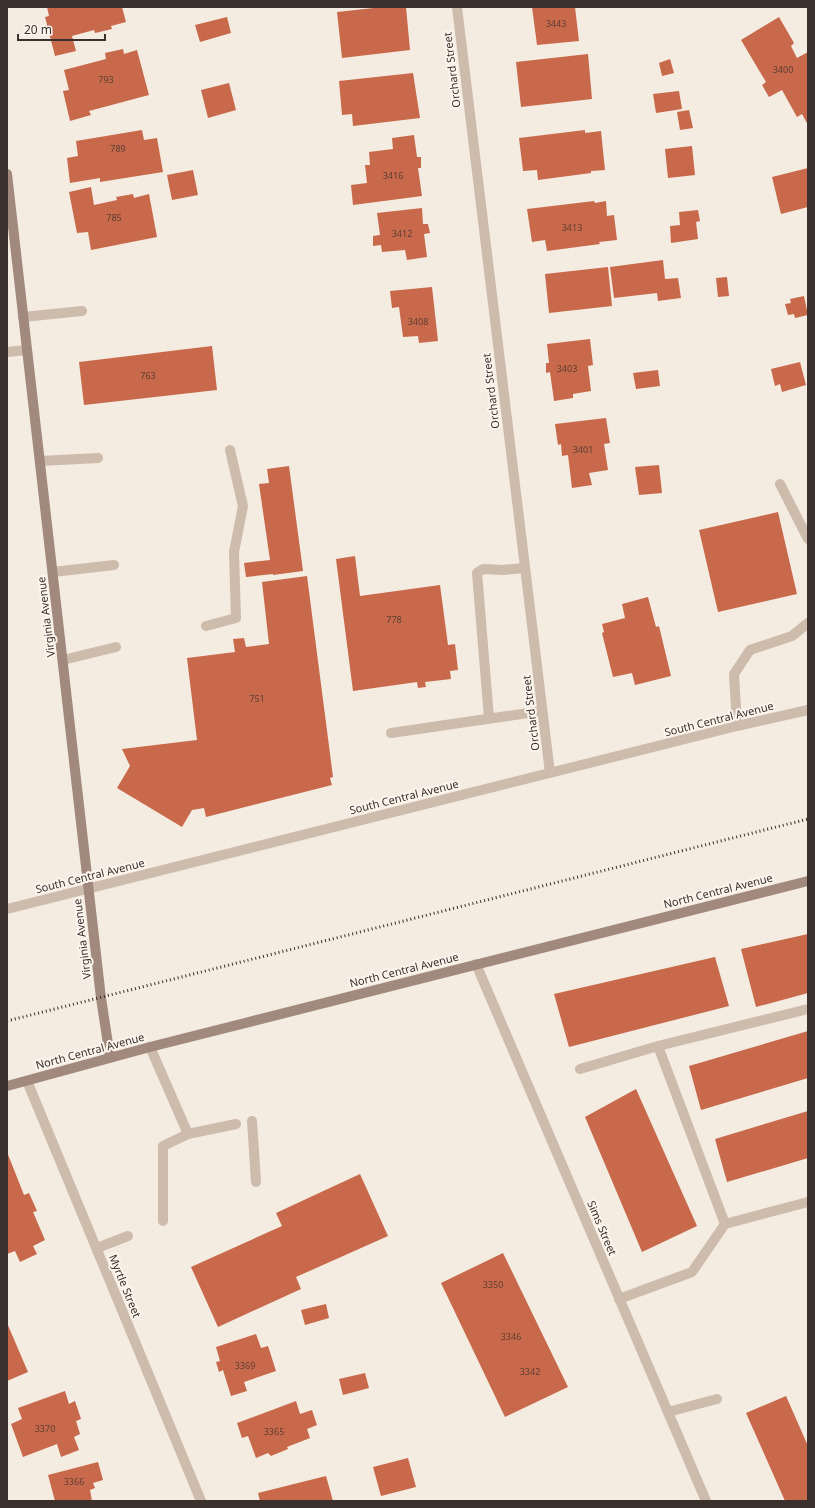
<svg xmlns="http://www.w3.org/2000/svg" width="815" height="1508" viewBox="0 0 815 1508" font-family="'Noto Sans',sans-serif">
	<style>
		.building { fill: #c8694b }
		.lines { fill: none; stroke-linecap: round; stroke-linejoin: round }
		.service { stroke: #cdbbac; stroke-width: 10 }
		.minor { stroke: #cdbbac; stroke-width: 10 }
		.tertiary { stroke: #cdbbac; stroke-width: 10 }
		.secondary { stroke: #a18a7d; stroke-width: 10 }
		.rail { stroke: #3b302b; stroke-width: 3; stroke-dasharray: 1 3; stroke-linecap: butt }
		.labels { text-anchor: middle; stroke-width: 4; stroke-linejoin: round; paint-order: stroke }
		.number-label { font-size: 9px; fill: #5e3e33 }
		.street-label { font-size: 11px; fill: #3b302b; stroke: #fbf5ee }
	</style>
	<rect width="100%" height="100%" fill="#f4ebe1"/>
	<path class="building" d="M 47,7 L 122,7 L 126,22 L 111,26 L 112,29 L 95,33 L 94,30 L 72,36 L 76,51 L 55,56 L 45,17 L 49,16 Z
		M 383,7 L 406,7 L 410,50 L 342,58 L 337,12 Z
		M 532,7 L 575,7 L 579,41 L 537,45 Z
		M 227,17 L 231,33 L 200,42 L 195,25 Z
		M 779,17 L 794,43 L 791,46 L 797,58 L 808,52 L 808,125 L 802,114 L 797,117 L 782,90 L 769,97 L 762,85 L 766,82 L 741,40 Z
		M 123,49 L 124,54 L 137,50 L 149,95 L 89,111 L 91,115 L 70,121 L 63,91 L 69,90 L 64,70 L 106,59 L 105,53 Z
		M 588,54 L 592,99 L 521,107 L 516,62 Z
		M 670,59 L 674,73 L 662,76 L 659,63 Z
		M 413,73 L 420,118 L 353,126 L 352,114 L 342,115 L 339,81 Z
		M 229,83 L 236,110 L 208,118 L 201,90 Z
		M 679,91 L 682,109 L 656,113 L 653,94 Z
		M 689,110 L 693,128 L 680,130 L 677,112 Z
		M 142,130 L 144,140 L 157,138 L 163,172 L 100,182 L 100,178 L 70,183 L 67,158 L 78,156 L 76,141 Z
		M 585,130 L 585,133 L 601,131 L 605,170 L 591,171 L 591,173 L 538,180 L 537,170 L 523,171 L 519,138 Z
		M 414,135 L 417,157 L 421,157 L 421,168 L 418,168 L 422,196 L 353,205 L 351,185 L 367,183 L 365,165 L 370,165 L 369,152 L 393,149 L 392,138 Z
		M 692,146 L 695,175 L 668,178 L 665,149 Z
		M 808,168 L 808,207 L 781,214 L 772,177 Z
		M 193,170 L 198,195 L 172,200 L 167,175 Z
		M 91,187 L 94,205 L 117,200 L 116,197 L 133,194 L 134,198 L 149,194 L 157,237 L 91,250 L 88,232 L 77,233 L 69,192 Z
		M 594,201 L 595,203 L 606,201 L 607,216 L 614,215 L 617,240 L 599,242 L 600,244 L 547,251 L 545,240 L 532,242 L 527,209 Z
		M 422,208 L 423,224 L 428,224 L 430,233 L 424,234 L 427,257 L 407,260 L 405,250 L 382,252 L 381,245 L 373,246 L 373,236 L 380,235 L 377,213 Z
		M 698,210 L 700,221 L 696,222 L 698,239 L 671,243 L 670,226 L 680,225 L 679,212 Z
		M 663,260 L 665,279 L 678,278 L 681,298 L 658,301 L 657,293 L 614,298 L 610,267 Z
		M 608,267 L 612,306 L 549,313 L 545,274 Z
		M 727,277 L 729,296 L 718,297 L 716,278 Z
		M 432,287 L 438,341 L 419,343 L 418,336 L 403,337 L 399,307 L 392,308 L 390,291 Z
		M 804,296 L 808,315 L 795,318 L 794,314 L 788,315 L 785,304 L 791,303 L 790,299 Z
		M 590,339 L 593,365 L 588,366 L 591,391 L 573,394 L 573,398 L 554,401 L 550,372 L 546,373 L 546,363 L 549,363 L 547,344 Z
		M 212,346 L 217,390 L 84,405 L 79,362 Z
		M 800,362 L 806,385 L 782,392 L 780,384 L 775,386 L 771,369 Z
		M 658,370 L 660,386 L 636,389 L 633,373 Z
		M 606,418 L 610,443 L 604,444 L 608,470 L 589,473 L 592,485 L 572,488 L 568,455 L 562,456 L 561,444 L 558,445 L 555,424 Z
		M 659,465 L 662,493 L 639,495 L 635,467 Z
		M 289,466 L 303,571 L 273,575 L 273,574 L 246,577 L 244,563 L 270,560 L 259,484 L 269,483 L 267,469 Z
		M 778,512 L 797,594 L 718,612 L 699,530 Z
		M 355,556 L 360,596 L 440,585 L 448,645 L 455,644 L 458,670 L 450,671 L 451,679 L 425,682 L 426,687 L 418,688 L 417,682 L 353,691 L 336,559 Z
		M 307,576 L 333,777 L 330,778 L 332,785 L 206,817 L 204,808 L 192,810 L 182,827 L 117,788 L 130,766 L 122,749 L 197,740 L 187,658 L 235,652 L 233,639 L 244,638 L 246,647 L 269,644 L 262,582 Z
		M 648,597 L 656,627 L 659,626 L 671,676 L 635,685 L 632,673 L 613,677 L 602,633 L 604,632 L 602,624 L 625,618 L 622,604 Z
		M 808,934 L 808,993 L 756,1007 L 741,949 Z
		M 715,957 L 729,1006 L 569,1047 L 554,994 Z
		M 808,1031 L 808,1078 L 701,1110 L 689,1066 Z
		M 636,1089 L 697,1226 L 642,1252 L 585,1117 Z
		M 808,1111 L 808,1158 L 727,1182 L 715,1139 Z
		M 7,1152 L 24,1195 L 29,1193 L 37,1211 L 33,1212 L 45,1240 L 33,1246 L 37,1254 L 20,1262 L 15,1251 L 7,1254 Z
		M 360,1174 L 388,1236 L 296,1277 L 301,1289 L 218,1327 L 191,1267 L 282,1226 L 276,1213 Z
		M 503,1253 L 568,1387 L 505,1417 L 441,1283 Z
		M 326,1304 L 329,1318 L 305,1325 L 301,1310 Z
		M 7,1323 L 28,1372 L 7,1381 Z
		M 256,1334 L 261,1348 L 268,1346 L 276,1371 L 244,1382 L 247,1391 L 231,1396 L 223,1370 L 219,1372 L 216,1362 L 220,1361 L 216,1347 Z
		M 365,1373 L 369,1388 L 343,1395 L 339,1379 Z
		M 65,1391 L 69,1404 L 75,1401 L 81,1419 L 76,1421 L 80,1434 L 74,1437 L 79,1450 L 61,1457 L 57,1444 L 23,1457 L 11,1424 L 22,1419 L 18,1408 Z
		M 786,1396 L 808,1446 L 808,1501 L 785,1501 L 746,1413 Z
		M 296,1401 L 300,1414 L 312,1410 L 317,1425 L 307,1429 L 310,1438 L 287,1447 L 288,1449 L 271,1456 L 268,1453 L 256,1458 L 248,1436 L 242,1438 L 237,1423 Z
		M 408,1458 L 416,1487 L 381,1496 L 373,1467 Z
		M 98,1462 L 103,1480 L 93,1483 L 95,1488 L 90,1490 L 92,1501 L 55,1501 L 48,1475 Z
		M 326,1476 L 333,1501 L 260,1501 L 258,1493 Z"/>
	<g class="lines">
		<path class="service" d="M 23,317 L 82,311
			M 7,352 L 27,350
			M 40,461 L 98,458
			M 780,484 L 808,539
			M 53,572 L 114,565
			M 206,626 L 236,618 L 234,552 L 243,506 L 230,450
			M 63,660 L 116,647
			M 489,718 L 477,573 L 483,569 L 503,570 L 525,568
			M 737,726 L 734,674 L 750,650 L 792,636 L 808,623
			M 391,733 L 542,711
			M 150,1047 L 188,1134 L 236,1124
			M 580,1069 L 658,1046
			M 252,1121 L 256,1182
			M 163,1221 L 163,1146 L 188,1134
			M 725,1224 L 658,1046 L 808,1009
			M 97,1248 L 128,1236
			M 619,1299 L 692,1272 L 725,1224 L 808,1202
			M 668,1412 L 717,1399"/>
		<path class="minor" d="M 457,7 L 550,773
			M 476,964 L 706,1501
			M 27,1081 L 201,1501"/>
		<path class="tertiary" d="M 7,909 L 737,726 L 808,710"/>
		<path class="secondary" d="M 7,174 L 101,998 L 110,1057
			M 7,1086 L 150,1047 L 808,881"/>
		<path class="rail" d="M 7,1021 L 808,819"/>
	</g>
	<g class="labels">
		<g class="number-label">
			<text x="556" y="27">3443</text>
			<text x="783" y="73">3400</text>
			<text x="106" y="83">793</text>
			<text x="118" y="152">789</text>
			<text x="393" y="179">3416</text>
			<text x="114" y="221">785</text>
			<text x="572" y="231">3413</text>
			<text x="402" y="237">3412</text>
			<text x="418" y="325">3408</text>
			<text x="567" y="372">3403</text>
			<text x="148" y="379">763</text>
			<text x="583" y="453">3401</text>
			<text x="394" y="623">778</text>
			<text x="257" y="702">751</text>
			<text x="493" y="1288">3350</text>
			<text x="511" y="1340">3346</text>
			<text x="245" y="1369">3369</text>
			<text x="530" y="1375">3342</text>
			<text x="45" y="1432">3370</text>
			<text x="274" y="1435">3365</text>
			<text x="74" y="1485">3366</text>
		</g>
		<g class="street-label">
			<text transform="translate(452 70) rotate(-97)" y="4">Orchard Street</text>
			<text transform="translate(491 391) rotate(-97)" y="4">Orchard Street</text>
			<text transform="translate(46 617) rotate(-97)" y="4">Virginia Avenue</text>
			<text transform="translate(531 713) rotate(-97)" y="4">Orchard Street</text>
			<text transform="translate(719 719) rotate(-14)" y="4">South Central Avenue</text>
			<text transform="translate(404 797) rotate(-14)" y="4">South Central Avenue</text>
			<text transform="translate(90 876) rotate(-14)" y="4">South Central Avenue</text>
			<text transform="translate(718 891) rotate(-14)" y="4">North Central Avenue</text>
			<text transform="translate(82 939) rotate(-97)" y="4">Virginia Avenue</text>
			<text transform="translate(404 970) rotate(-14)" y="4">North Central Avenue</text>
			<text transform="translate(90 1051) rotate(-15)" y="4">North Central Avenue</text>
			<text transform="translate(602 1228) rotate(67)" y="4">Sims Street</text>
			<text transform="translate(125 1286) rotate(68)" y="4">Myrtle Street</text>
		</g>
	</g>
	<rect width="815" height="1508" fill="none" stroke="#3b302b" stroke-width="16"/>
	<path d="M18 34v6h87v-6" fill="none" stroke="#3b302b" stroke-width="2"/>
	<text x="24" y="34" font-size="12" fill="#3b302b" stroke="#fbf5ee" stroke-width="3" paint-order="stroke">20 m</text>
</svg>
